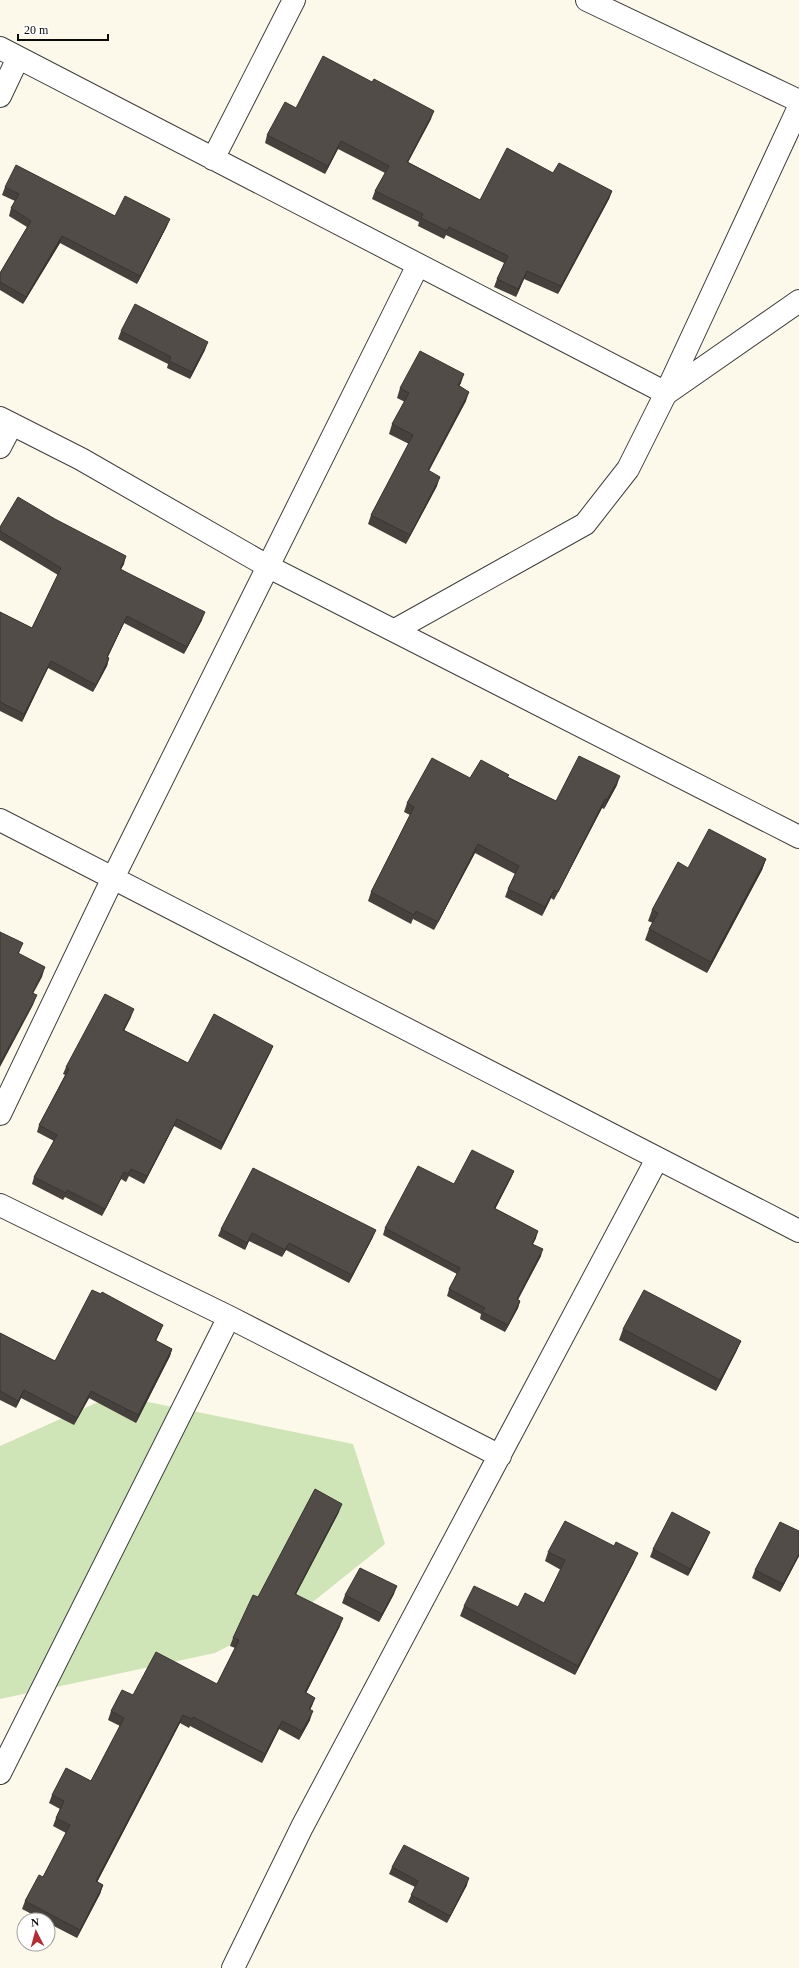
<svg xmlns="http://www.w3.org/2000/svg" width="799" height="1968" viewBox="0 0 799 1968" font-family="Georgia,serif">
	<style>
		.green { fill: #cfe4b7 }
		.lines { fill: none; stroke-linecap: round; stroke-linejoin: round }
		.minor-casing { stroke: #3e3e3e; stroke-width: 24 }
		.minor { stroke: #fff; stroke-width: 22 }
		.wall { fill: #47413e }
		.shaded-wall { fill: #393532 }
		.building { fill: #524c48; stroke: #393532 }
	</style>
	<rect width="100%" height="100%" fill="#fdf9ea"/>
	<path class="green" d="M 114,1395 L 353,1444 L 385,1544 L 314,1601 L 215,1653 L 0,1699 L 0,1446 Z"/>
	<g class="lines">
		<defs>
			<path id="minor" d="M 587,0 L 799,101
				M 0,48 L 666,393
				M 0,96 L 18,58
				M 213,159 L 294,0
				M 667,393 L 799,301
				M 0,418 L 81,459 L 269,567 L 799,837
				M 0,447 L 12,424
				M 395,630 L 585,524 L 628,469 L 666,393 L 799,107
				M 0,820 L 799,1231
				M 0,1114 L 113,878 L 418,265
				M 0,1205 L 229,1317 L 500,1456
				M 0,1773 L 229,1317
				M 233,1968 L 302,1827 L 657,1159"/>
		</defs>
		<use href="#minor" class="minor-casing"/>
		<use href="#minor" class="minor"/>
	</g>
	<path class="wall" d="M 431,119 L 408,162 L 480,200 L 553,173 L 612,191 L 609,199 L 558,294 L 524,279 L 516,297 L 494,287 L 497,279 L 504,263 L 446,235 L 444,239 L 418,226 L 419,222 L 372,199 L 375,191 L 385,173 L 338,149 L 325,174 L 265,143 L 267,135 Z
		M 5,187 L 115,216 L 167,226 L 137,284 L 60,243 L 23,304 L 0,290 L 0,273 L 27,227 L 9,216 L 11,208 L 15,201 L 2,195 Z
		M 121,331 L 205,350 L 190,379 L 167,368 L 168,364 L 118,339 Z
		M 461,383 L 459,386 L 466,401 L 429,471 L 437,486 L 406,544 L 368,524 L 371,515 L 409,444 L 389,434 L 392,424 L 405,402 L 397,398 L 400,388 Z
		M 0,527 L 124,564 L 121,569 L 202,620 L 184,654 L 124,623 L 108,657 L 109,658 L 107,666 L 93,692 L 48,668 L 22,722 L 0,711 L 0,612 L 32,628 L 58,575 L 0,540 Z
		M 509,775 L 508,777 L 556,801 L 617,785 L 604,809 L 602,808 L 554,900 L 551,898 L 542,916 L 505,897 L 508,889 L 515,874 L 475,853 L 434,930 L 413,919 L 411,924 L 368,901 L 371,892 L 410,815 L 404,812 L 407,803 L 470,778 Z
		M 766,859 L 762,870 L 707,973 L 645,940 L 649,929 L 653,923 L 648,921 L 652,910 L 688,868 Z
		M 131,1017 L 124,1030 L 188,1063 L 273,1046 L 270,1053 L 221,1150 L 174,1126 L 144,1184 L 129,1176 L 126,1182 L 121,1179 L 102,1216 L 65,1197 L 63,1200 L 32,1184 L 34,1177 L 54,1141 L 37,1132 L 39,1125 L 65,1075 L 63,1074 L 66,1067 Z
		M 514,1171 L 511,1178 L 495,1209 L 536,1238 L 533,1244 L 541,1256 L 518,1300 L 520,1301 L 518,1308 L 505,1332 L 480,1319 L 481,1314 L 447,1296 L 449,1289 L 457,1274 L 383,1235 L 385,1228 L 454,1184 Z
		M 221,1229 L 373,1237 L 349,1283 L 286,1250 L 282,1257 L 249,1241 L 245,1250 L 218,1236 Z
		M 101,1294 L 163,1325 L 160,1332 L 156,1341 L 172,1349 L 170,1356 L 136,1423 L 89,1398 L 74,1425 L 21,1398 L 16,1408 L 0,1400 L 0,1333 L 55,1361 Z
		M 623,1329 L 741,1341 L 736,1352 L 716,1391 L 619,1340 Z
		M 339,1512 L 296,1594 L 340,1626 L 306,1693 L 315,1698 L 310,1710 L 310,1720 L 299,1740 L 279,1729 L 262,1763 L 190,1726 L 189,1728 L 180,1723 L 97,1882 L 103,1885 L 100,1894 L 77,1938 L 48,1923 L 48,1920 L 43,1920 L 22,1909 L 25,1901 L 43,1877 L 66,1833 L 53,1826 L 56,1818 L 60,1809 L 49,1803 L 52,1795 L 91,1781 L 120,1726 L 108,1720 L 111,1711 L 133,1695 L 217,1684 L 235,1648 L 230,1646 L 233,1638 L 258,1597 Z
		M 799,1531 L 799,1556 L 780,1592 L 752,1578 L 755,1570 Z
		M 707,1539 L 688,1576 L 650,1557 L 653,1549 Z
		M 548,1552 L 634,1562 L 575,1675 L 460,1616 L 464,1606 L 518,1607 L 544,1603 L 561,1570 L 545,1561 Z
		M 394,1594 L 379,1622 L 342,1603 L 345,1595 Z
		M 392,1867 L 467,1885 L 447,1923 L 408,1902 L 415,1887 L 389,1874 Z"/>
	<path class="shaded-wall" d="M 434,111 L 431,119 L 404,170 L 407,162 Z
		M 341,141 L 338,149 L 325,174 L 328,166 Z
		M 612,191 L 609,199 L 558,294 L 561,286 Z
		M 170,219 L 167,226 L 137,284 L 140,276 Z
		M 62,236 L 60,243 L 23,304 L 26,297 Z
		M 527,271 L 524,279 L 516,297 L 518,289 Z
		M 208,342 L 205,350 L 190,379 L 192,372 Z
		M 464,374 L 461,383 L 454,395 L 458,385 Z
		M 469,392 L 466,401 L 424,479 L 428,470 Z
		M 440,477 L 437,486 L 406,544 L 410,535 Z
		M 126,556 L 124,564 L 117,576 L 120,569 Z
		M 205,612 L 202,620 L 184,654 L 187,647 Z
		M 127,616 L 124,623 L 104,664 L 107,657 Z
		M 109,658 L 107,666 L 93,692 L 96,685 Z
		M 51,661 L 48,668 L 22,722 L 24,714 Z
		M 620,776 L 617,785 L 604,809 L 607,800 Z
		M 605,799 L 602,808 L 554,900 L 558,892 Z
		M 478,844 L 475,853 L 434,930 L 438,922 Z
		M 766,859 L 762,870 L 707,973 L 711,962 Z
		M 554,890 L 551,898 L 542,916 L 545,907 Z
		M 23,943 L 19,953 L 14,963 L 18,953 Z
		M 45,967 L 42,977 L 28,1003 L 32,993 Z
		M 37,995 L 33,1005 L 0,1067 L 0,1063 Z
		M 134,1009 L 131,1017 L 121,1037 L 123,1030 Z
		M 273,1046 L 270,1053 L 221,1150 L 223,1143 Z
		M 177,1119 L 174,1126 L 144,1184 L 147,1176 Z
		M 514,1171 L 511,1178 L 492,1215 L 494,1208 Z
		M 124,1172 L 121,1179 L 102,1216 L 105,1209 Z
		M 376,1230 L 373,1237 L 349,1283 L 352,1275 Z
		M 538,1231 L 536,1238 L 529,1251 L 532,1244 Z
		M 252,1233 L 249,1241 L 245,1250 L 247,1243 Z
		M 289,1243 L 286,1250 L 282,1257 L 285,1250 Z
		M 543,1249 L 541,1256 L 514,1306 L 517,1299 Z
		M 520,1301 L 518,1308 L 505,1332 L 508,1325 Z
		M 163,1325 L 160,1332 L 152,1348 L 155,1340 Z
		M 741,1341 L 736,1352 L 716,1391 L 720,1380 Z
		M 172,1349 L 170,1356 L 136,1423 L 138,1415 Z
		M 24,1390 L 21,1398 L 16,1408 L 18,1401 Z
		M 91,1391 L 89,1398 L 74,1425 L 77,1418 Z
		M 342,1504 L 339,1512 L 292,1602 L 295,1594 Z
		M 710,1532 L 707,1539 L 688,1576 L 690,1569 Z
		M 638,1553 L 634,1562 L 575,1675 L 578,1666 Z
		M 799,1554 L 799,1556 L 780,1592 L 783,1584 Z
		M 397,1586 L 394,1594 L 379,1622 L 382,1614 Z
		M 343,1618 L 340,1626 L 302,1701 L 305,1692 Z
		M 315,1698 L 312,1706 L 306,1717 L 309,1709 Z
		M 313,1711 L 310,1720 L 299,1740 L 302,1731 Z
		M 183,1715 L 180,1723 L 93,1890 L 96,1881 Z
		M 282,1721 L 279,1729 L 262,1763 L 265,1754 Z
		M 469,1878 L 467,1885 L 447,1923 L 450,1916 Z
		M 103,1885 L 100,1894 L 77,1938 L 80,1930 Z"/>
	<path class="building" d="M 323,56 L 372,82 L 374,79 L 434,111 L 407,162 L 480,200 L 507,148 L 553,173 L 559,163 L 612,191 L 561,286 L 527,271 L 518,289 L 497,279 L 508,256 L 449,227 L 447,231 L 421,218 L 423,214 L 375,191 L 389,166 L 341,141 L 328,166 L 267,135 L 285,102 L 296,108 Z
		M 16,165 L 115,216 L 125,196 L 170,219 L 140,276 L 62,236 L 26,297 L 0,282 L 0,273 L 31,221 L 11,208 L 19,194 L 5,187 Z
		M 135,304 L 208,342 L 192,372 L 169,361 L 171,357 L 121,331 Z
		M 420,351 L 464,374 L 458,385 L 469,392 L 428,470 L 440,477 L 410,535 L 371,515 L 413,435 L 392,424 L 409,393 L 400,388 Z
		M 18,497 L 55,519 L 126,556 L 120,569 L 205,612 L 187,647 L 127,616 L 107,657 L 109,658 L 96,685 L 51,661 L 24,714 L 0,702 L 0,612 L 32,628 L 61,568 L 0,531 L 0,527 Z
		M 579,756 L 620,776 L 607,800 L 605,799 L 558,892 L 554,890 L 545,907 L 508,889 L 519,866 L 478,844 L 438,922 L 416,911 L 414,915 L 371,892 L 414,807 L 407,803 L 432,758 L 470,778 L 481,760 L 509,775 L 507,777 L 556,801 Z
		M 709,829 L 766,859 L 711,962 L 649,929 L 658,913 L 652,910 L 678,862 L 688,868 Z
		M 0,932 L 23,943 L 18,953 L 45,967 L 32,993 L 37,995 L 0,1063 Z
		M 105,994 L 134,1009 L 123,1030 L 188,1063 L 214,1014 L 273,1046 L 223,1143 L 177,1119 L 147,1176 L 131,1169 L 128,1174 L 124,1172 L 105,1209 L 67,1190 L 66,1193 L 34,1177 L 57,1135 L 39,1125 L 69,1069 L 66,1067 Z
		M 472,1150 L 514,1171 L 494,1208 L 538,1231 L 532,1244 L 543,1249 L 517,1299 L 520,1301 L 508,1325 L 482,1312 L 485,1308 L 449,1289 L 460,1268 L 385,1228 L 418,1166 L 454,1184 Z
		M 253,1168 L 376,1230 L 352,1275 L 289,1243 L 285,1250 L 252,1233 L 247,1243 L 221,1229 Z
		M 92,1290 L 101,1294 L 102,1292 L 163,1325 L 155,1340 L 172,1349 L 138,1415 L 91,1391 L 77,1418 L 24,1390 L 18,1401 L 0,1391 L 0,1333 L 55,1361 Z
		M 644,1290 L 741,1341 L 720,1380 L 623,1329 Z
		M 315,1489 L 342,1504 L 295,1594 L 343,1618 L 305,1692 L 315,1698 L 309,1709 L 313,1711 L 302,1731 L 282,1721 L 265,1754 L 193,1717 L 192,1719 L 183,1715 L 96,1881 L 103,1885 L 80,1930 L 25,1901 L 39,1875 L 43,1877 L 70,1825 L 56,1818 L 64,1801 L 52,1795 L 66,1768 L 91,1781 L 124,1718 L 111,1711 L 122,1690 L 133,1695 L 156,1652 L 217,1684 L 239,1640 L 233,1638 L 253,1595 L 258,1597 Z
		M 672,1512 L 710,1532 L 690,1569 L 653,1549 Z
		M 565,1521 L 614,1546 L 616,1542 L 638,1553 L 578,1666 L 464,1606 L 474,1586 L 518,1607 L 525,1593 L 544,1603 L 565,1560 L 548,1552 Z
		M 780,1522 L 799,1531 L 799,1554 L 783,1584 L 755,1570 Z
		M 360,1568 L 397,1586 L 382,1614 L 345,1595 Z
		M 404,1845 L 469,1878 L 450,1916 L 411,1895 L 418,1881 L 392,1867 Z"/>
	<g transform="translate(36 1932) rotate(354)"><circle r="19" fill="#ffffff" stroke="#9d9d9d"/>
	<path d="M0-3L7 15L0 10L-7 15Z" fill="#af2e37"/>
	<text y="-6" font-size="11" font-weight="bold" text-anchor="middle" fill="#0b0b0b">N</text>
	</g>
	<path d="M18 34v6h90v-6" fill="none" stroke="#0b0b0b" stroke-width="2"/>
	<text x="24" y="34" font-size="12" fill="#0b0b0b" stroke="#ffffff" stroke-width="3" paint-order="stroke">20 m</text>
</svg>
